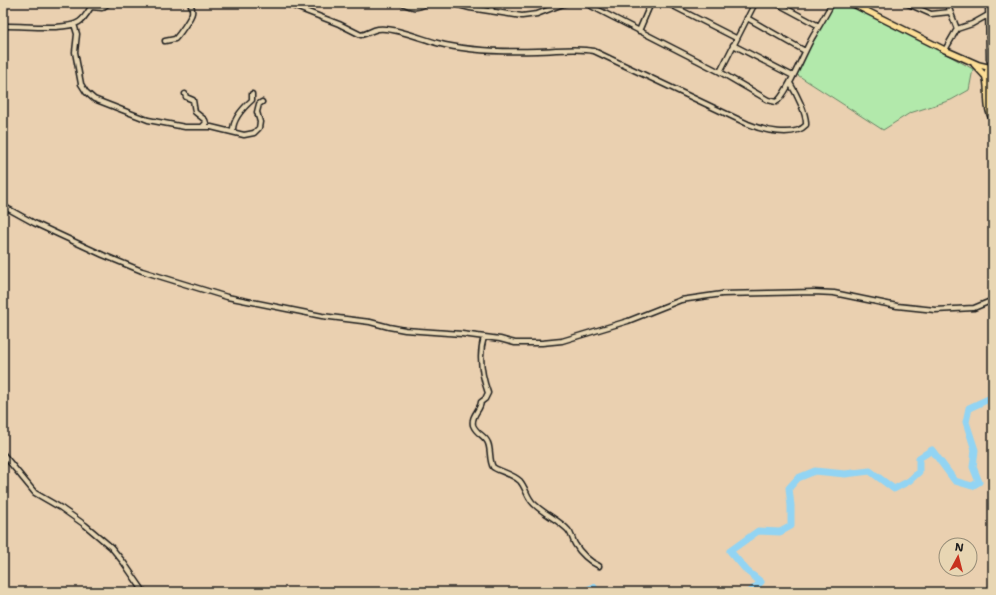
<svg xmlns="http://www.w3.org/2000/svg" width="996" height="595" viewBox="0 0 996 595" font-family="'Shantell Sans',sans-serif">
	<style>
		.green { fill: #b2e9ab; stroke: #678264 }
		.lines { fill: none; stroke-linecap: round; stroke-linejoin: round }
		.river { stroke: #92d4f3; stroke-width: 7 }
		.minor-casing { stroke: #1c1c1c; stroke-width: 7 }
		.major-casing { stroke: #1c1c1c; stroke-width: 8 }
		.highway-casing { stroke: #1c1c1c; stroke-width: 9 }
		.minor { stroke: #e8d6b3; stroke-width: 4 }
		.major { stroke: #fdde96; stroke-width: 5 }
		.highway { stroke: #fdde96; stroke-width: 6 }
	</style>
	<rect width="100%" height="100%" fill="#ead0b0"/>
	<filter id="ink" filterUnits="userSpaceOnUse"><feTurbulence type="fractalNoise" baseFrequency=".025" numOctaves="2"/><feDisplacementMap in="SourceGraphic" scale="8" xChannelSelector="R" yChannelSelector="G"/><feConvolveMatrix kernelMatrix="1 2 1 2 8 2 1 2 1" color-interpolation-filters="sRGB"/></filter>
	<g filter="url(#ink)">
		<path class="green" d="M 834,3 L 855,3 L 973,69 L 969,90 L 951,100 L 910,113 L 883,130 L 796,74 Z"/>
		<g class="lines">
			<path class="river" d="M 583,592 L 594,587 L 593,592
				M 750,592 L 761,582 L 747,571 L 730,551 L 758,531 L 780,532 L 791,526 L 791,506 L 789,488 L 798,478 L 815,471 L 845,474 L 870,471 L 894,489 L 909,481 L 919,472 L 919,458 L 932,450 L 955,481 L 972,486 L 979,482 L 973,467 L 975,450 L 966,422 L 969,408 L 993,397"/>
			<defs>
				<path id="minor" d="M 285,3 L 339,24 L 361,35 C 367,34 372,30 378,29 C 394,27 422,39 437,43 C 467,51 507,52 537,51 C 556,51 575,47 594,51 L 748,124 C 762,130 794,138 806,125 C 807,114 796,93 790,83
					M 402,3 C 411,7 417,10 426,3
					M 451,3 L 470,8 L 522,16 L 537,14 L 566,3
					M 490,3 L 492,11
					M 585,3 L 720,72 L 768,100 L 776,102 C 786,97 805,50 812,38 C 819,26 826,15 832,3
					M 667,3 L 736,38
					M 776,3 L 819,26
					M 906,3 L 931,14 L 950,12
					M 947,3 L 957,29
					M 988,3 L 989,59 L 992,68
					M 747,18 L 805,51
					M 74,24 L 77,34 L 75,52 L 81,84 L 86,92 L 94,99 L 148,120 L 185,127 L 211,127 L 244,135 L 254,133 L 259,128 L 260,122 L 257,112 L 259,104 L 262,102
					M 3,26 C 21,25 65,31 79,22 C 84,19 88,12 91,7 L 102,8 L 109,3
					M 639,31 L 651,3
					M 165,41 L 175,39 C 179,35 191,18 192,13 C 193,9 191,6 190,3
					M 733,45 L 793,76
					M 945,50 L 957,29 L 972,24 L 988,15
					M 720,72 L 755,3
					M 185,94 L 186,97 L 193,100 L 195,112 L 205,120 L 206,123 L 203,126
					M 233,132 C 232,120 243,108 252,100 L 252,94
					M 3,206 L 34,223 L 103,255 L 142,271 L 227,297 L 322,316 L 370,322 L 389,327 L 405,330 L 462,334 L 500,339 L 515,343 L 542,343 L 562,341 L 628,321 L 681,300 L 722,294 L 814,292 L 834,293 L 897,306 L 935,310 L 974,308 L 993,300
					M 484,337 C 478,356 482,376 488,393 L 485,399 L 481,402 C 480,411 471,415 473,425 C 476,434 485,435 488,443 C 491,450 489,461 493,467 C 496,470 513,474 520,481 C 526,488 527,498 534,504 C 544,514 559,520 568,530 C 572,534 572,539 575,544 C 580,553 590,562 599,566
					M 3,454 L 35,493 L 61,508 L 85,525 L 111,547 L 124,563 L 144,592"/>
				<path id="major" d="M 851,3 L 945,50 L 979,65 L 992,68
					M 974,64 L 986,77"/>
				<path id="highway" d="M 993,68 L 988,71 C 985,78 986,83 993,86
					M 987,82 C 989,94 986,109 993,119"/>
			</defs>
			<use href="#minor" class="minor-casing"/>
			<use href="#major" class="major-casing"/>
			<use href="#highway" class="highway-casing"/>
			<use href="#minor" class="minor"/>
			<use href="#major" class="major"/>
			<use href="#highway" class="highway"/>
		</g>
	</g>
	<rect width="996" height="595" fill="none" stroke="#e8d6b3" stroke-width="16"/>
	<rect x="8" y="8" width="980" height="579" fill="none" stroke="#1c1c1c" stroke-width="1.5" filter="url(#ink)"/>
	<g transform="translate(958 557) rotate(7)"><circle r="19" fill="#e8d6b3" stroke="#968c77"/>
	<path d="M0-3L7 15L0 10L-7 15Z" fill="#c8321e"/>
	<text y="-6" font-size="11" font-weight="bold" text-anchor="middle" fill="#1c1c1c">N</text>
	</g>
</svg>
